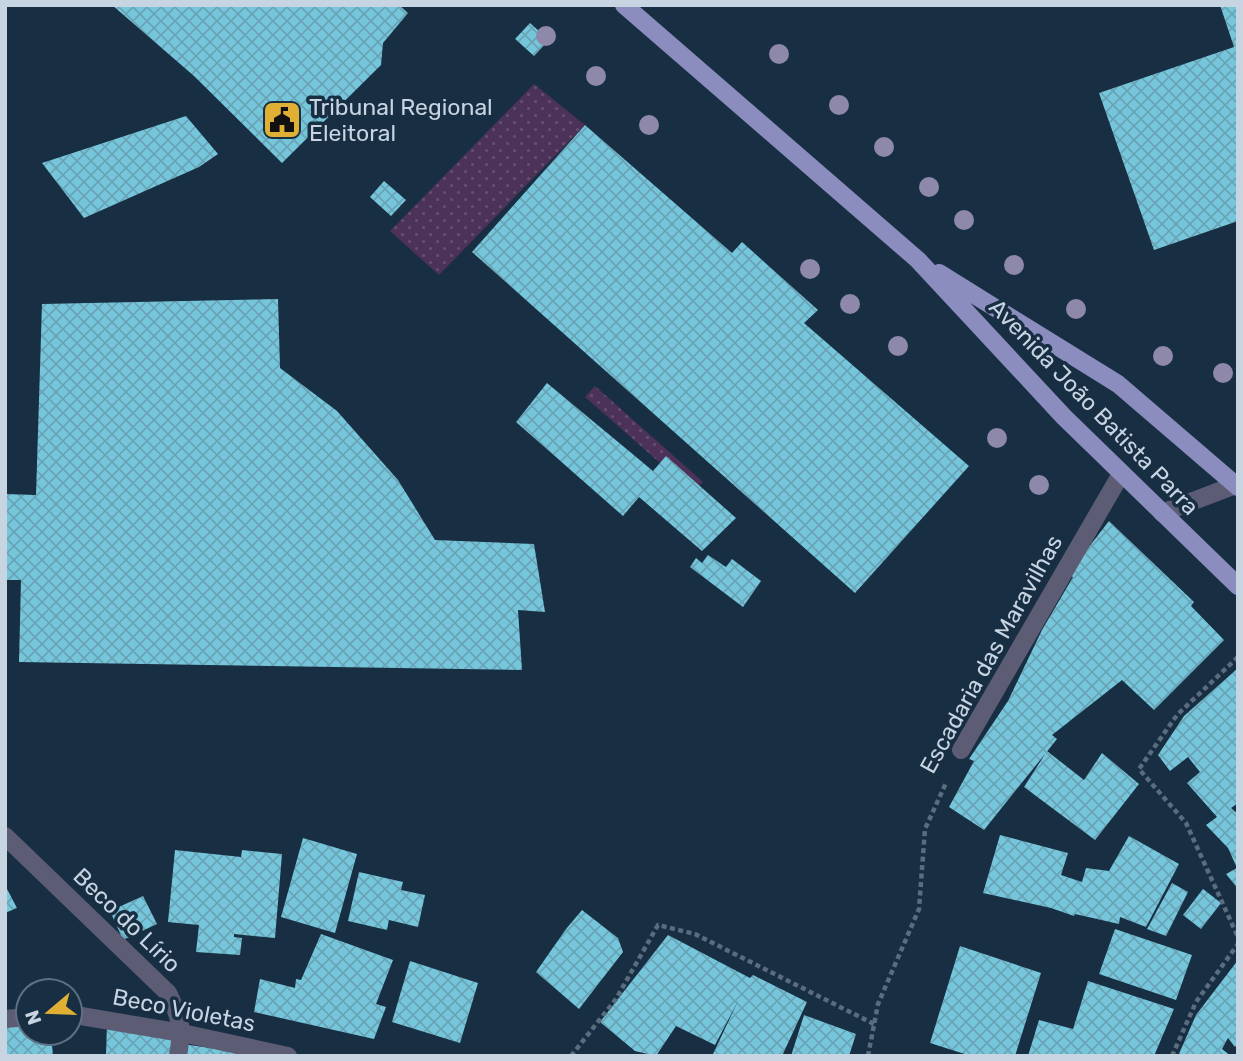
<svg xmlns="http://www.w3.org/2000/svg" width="1243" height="1061" viewBox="0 0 1243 1061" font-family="Rubik,sans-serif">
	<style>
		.grass { fill: url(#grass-dots) }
		.building { fill: url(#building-cross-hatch) }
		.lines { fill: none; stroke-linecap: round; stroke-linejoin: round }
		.path { stroke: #5a6d7f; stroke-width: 4.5; stroke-dasharray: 5 3.5; stroke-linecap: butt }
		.minor { stroke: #5c5d75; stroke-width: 18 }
		.major { stroke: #8a8dbd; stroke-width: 18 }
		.tree { fill: #8e88aa }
		.labels { text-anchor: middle; stroke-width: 7; stroke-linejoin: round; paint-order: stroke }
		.poi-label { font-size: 23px; fill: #c7d4e2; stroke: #182e43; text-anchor: start }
		.street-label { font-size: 23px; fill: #c7d4e2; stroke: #182e43 }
	</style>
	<defs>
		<pattern id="grass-dots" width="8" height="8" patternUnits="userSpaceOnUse" patternTransform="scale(1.75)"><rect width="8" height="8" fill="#4c3158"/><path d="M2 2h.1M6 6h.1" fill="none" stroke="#644e70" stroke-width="1.8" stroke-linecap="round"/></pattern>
		<pattern id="building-cross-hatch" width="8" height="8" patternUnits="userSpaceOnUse" patternTransform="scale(1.75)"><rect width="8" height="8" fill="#76c6db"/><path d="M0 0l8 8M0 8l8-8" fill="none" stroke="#68a4b5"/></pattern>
	</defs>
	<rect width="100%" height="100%" fill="#182e43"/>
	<path class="grass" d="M 534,84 L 585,125 L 439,275 L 390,231 Z
		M 595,386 L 703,482 L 693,492 L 585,397 Z"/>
	<path class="building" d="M 112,5 L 399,5 L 408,13 L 383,43 L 381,65 L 282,163 L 194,76 Z
		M 1220,5 L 1238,5 L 1238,221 L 1154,250 L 1099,93 L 1234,47 Z
		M 530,23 L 549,40 L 534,56 L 515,39 Z
		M 186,116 L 218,154 L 199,167 L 84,218 L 42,163 Z
		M 585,125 L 732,253 L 742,242 L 818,310 L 804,323 L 969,466 L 855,593 L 472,252 Z
		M 384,181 L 406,200 L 391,216 L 370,197 Z
		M 278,299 L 280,368 L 337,411 L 398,480 L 435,540 L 534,544 L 545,612 L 518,610 L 522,670 L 19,662 L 21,580 L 5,580 L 5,494 L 36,495 L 42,304 Z
		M 547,383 L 653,471 L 666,456 L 736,518 L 702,551 L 639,497 L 623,516 L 516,422 Z
		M 1109,521 L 1194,602 L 1191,606 L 1224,640 L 1154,710 L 1122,680 L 1052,735 L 1057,739 L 984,830 L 949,807 L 974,761 L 969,759 L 1008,701 L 1042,630 L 1073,577 L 1068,574 Z
		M 708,555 L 726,567 L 732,559 L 761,581 L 743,607 L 690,567 L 696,558 L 702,563 Z
		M 1238,668 L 1238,803 L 1231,808 L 1238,814 L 1238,889 L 1226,874 L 1237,868 L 1228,848 L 1206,825 L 1217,817 L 1187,783 L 1200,772 L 1188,757 L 1170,771 L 1158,755 L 1184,716 Z
		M 1047,751 L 1084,780 L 1102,753 L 1139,784 L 1095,840 L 1024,787 Z
		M 1000,835 L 1068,853 L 1061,875 L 1082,882 L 1086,868 L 1109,871 L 1129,836 L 1179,864 L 1146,927 L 1120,917 L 1119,924 L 1075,914 L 1074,916 L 1051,908 L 983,893 Z
		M 303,838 L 357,854 L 335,933 L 281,917 Z
		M 175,850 L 241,857 L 242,850 L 282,854 L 275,938 L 234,934 L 234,937 L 242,938 L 240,955 L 196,952 L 199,925 L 168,922 Z
		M 359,872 L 403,882 L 401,890 L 425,895 L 418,927 L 389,920 L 387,930 L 348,921 Z
		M 1172,883 L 1188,892 L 1166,936 L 1147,929 Z
		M 5,885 L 17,908 L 5,913 Z
		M 1203,889 L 1221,903 L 1201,929 L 1183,915 Z
		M 143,896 L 157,924 L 123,940 L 110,911 Z
		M 582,910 L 618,938 L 623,952 L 579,1009 L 536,972 L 566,929 Z
		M 1115,929 L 1192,955 L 1176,1000 L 1099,974 Z
		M 321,934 L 393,960 L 376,1004 L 386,1007 L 374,1039 L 254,1012 L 260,979 L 295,988 L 296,979 L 301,980 Z
		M 668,935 L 750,978 L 753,975 L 807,1002 L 782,1056 L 717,1056 L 713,1054 L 738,1001 L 715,1045 L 676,1026 L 656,1056 L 635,1051 L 600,1022 Z
		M 960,946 L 1041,973 L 1015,1056 L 971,1056 L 930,1043 Z
		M 1238,960 L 1238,1044 L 1235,1047 L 1228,1038 L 1222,1049 L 1231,1056 L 1178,1056 L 1196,1015 Z
		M 410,961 L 478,983 L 460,1043 L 392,1022 Z
		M 1088,981 L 1174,1009 L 1154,1056 L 1028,1056 L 1039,1020 L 1073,1029 Z
		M 804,1015 L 856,1034 L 849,1056 L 791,1056 Z
		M 28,1021 L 28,1033 L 51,1033 L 53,1056 L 5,1056 L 5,1025 Z
		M 107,1022 L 180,1034 L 176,1056 L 106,1056 Z
		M 183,1044 L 251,1054 L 250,1056 L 181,1056 Z"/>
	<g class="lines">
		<path class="path" d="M 1238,657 L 1177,715 L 1139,769 L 1186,823 L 1238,937
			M 571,1056 L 616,999 L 658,925 L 695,934 L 874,1024
			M 868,1056 L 878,1004 L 919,909 L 925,829 L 946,783
			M 1172,1056 L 1196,1002 L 1238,944"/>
		<path class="minor" d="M 1162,513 L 1238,484
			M 961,750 L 1121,474
			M 5,836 L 168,993 C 181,1019 183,1027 178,1056
			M 70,1016 L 81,1016 L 182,1033 L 288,1056
			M 5,1019 L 28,1017"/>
		<path class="major" d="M 624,5 L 918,260 L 1064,417 L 1238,586
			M 939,273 L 1118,384 L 1238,487"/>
	</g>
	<g class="tree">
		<circle cx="546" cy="36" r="10"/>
		<circle cx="779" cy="54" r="10"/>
		<circle cx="596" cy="76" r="10"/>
		<circle cx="839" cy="105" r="10"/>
		<circle cx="649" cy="125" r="10"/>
		<circle cx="884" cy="147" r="10"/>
		<circle cx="929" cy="187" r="10"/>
		<circle cx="964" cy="220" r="10"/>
		<circle cx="1014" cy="265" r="10"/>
		<circle cx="810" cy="269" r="10"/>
		<circle cx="850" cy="304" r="10"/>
		<circle cx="1076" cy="309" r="10"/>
		<circle cx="898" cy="346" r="10"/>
		<circle cx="1163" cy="356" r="10"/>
		<circle cx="1223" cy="373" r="10"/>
		<circle cx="997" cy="438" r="10"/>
		<circle cx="1039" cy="485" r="10"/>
	</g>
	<defs>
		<symbol id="civic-square" viewBox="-11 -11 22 22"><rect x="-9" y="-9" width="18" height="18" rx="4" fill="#e0b034" stroke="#182e43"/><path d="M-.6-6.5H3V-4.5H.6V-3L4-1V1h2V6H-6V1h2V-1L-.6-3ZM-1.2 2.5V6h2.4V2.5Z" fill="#111"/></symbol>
	</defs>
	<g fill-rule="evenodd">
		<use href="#civic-square" x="260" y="98" width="44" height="44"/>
	</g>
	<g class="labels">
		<g class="poi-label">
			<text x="309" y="115">Tribunal Regional<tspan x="309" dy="26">Eleitoral</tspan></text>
		</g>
		<g class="street-label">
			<text transform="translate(1094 407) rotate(46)" y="8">Avenida João Batista Parra</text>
			<text transform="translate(991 654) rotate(-61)" y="8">Escadaria das Maravilhas</text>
			<text transform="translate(127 920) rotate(44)" y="8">Beco do Lírio</text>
			<text transform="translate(184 1010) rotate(11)" y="8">Beco Violetas</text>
		</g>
	</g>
	<rect width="1243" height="1061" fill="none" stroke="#c7d4e2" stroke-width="14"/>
	<g transform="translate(49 1012) rotate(251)"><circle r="33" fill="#182e43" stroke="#5e7083" stroke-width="2"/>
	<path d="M0-5L12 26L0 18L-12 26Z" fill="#e0b034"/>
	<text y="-10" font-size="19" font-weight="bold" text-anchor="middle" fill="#c7d4e2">N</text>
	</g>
</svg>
